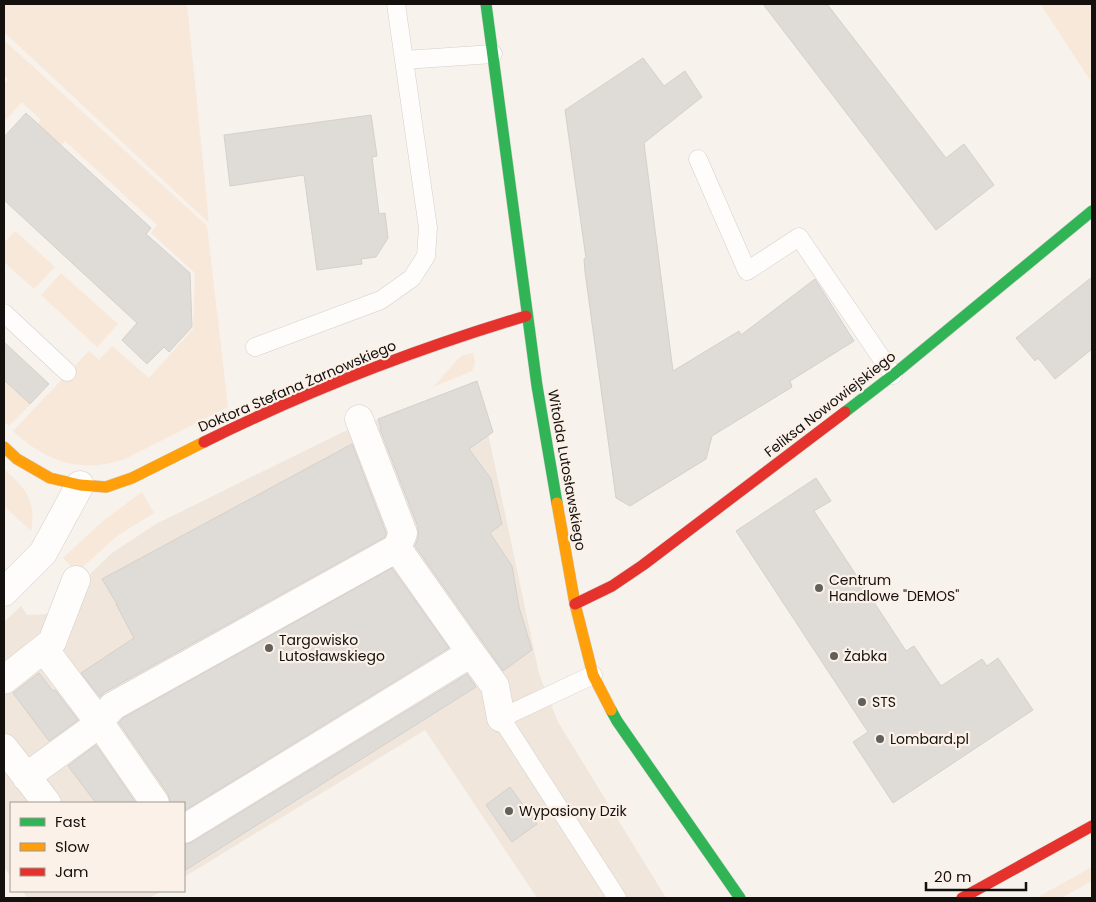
<svg xmlns="http://www.w3.org/2000/svg" width="1096" height="902" viewBox="0 0 1096 902" font-family="Poppins,sans-serif">
	<style>
		.built { fill: #f0e6db }
		.green { fill: #f8e8d9 }
		.building { fill: #dfdbd6; stroke: #d4d0cc }
		.lines { fill: none; stroke-linecap: round; stroke-linejoin: round }
		.lane-casing { stroke: #d3cfcb; stroke-width: 19 }
		.street-casing { stroke: #d3cfcb; stroke-width: 29 }
		.fast-casing { stroke: #d3cfcb; stroke-width: 12 }
		.slow-casing { stroke: #d3cfcb; stroke-width: 12 }
		.jam-casing { stroke: #d3cfcb; stroke-width: 12 }
		.lane { stroke: #fefdfc; stroke-width: 18 }
		.street { stroke: #fefdfc; stroke-width: 28 }
		.fast { stroke: #30b455; stroke-width: 11 }
		.slow { stroke: #ff9f0a; stroke-width: 11 }
		.jam { stroke: #e5322d; stroke-width: 11 }
		.poi-dot { fill: #635f5b; stroke: #fcf1e8; stroke-width: 2 }
		.labels { text-anchor: middle; stroke-width: 4.5; stroke-linejoin: round; paint-order: stroke }
		.street-label { font-size: 14px; fill: #14100d; stroke: #fcf1e8 }
		.poi-label { font-size: 14px; fill: #14100d; stroke: #fcf1e8; text-anchor: start }
	</style>
	<rect width="100%" height="100%" fill="#f7f2ec"/>
	<path class="built" d="M 478,386 L 539,674 L 558,722 L 666,898 L 537,898 L 425,730 L 184,877 L 184,803 L 11,803 L 11,877 L 4,867 L 4,622 L 21,606 L 27,615 L 48,614 L 112,553 L 156,524 L 343,432 Z
		M 22,891 L 162,891 L 149,898 L 28,898 Z"/>
	<path class="green" d="M 4,4 L 187,4 L 209,223 L 4,32 Z
		M 1040,4 L 1092,4 L 1092,83 L 1043,8 Z
		M 4,40 L 207,226 L 228,407 L 125,459 C 82,474 46,462 13,431 L 89,351 L 99,360 L 112,346 L 149,378 L 193,329 L 195,273 L 151,233 L 157,225 L 65,141 L 57,150 L 33,129 L 41,120 L 22,102 L 4,122 L 4,84 L 8,79 L 4,75 Z
		M 15,231 L 55,267 L 34,289 L 4,262 L 4,243 Z
		M 61,273 L 118,324 L 97,347 L 41,295 Z
		M 473,353 L 475,363 L 472,371 L 433,387 L 461,356 Z
		M 4,381 L 30,405 L 9,426 L 4,421 Z
		M 4,469 C 25,488 37,500 31,531 L 4,506 Z
		M 142,492 L 154,513 L 117,536 L 77,572 L 63,558 L 104,520 Z
		M 1092,867 L 1092,881 L 1061,898 L 1036,898 Z"/>
	<path class="building" d="M 763,4 L 827,4 L 946,158 L 964,144 L 994,185 L 936,230 Z
		M 643,58 L 664,86 L 685,71 L 702,97 L 644,143 L 673,371 L 739,331 L 741,335 L 815,279 L 854,341 L 790,381 L 792,387 L 712,436 L 706,459 L 630,506 L 616,498 L 585,272 L 584,259 L 586,258 L 565,110 Z
		M 26,113 L 151,228 L 146,234 L 190,273 L 192,327 L 169,352 L 164,347 L 147,364 L 122,340 L 137,323 L 4,200 L 4,137 Z
		M 371,115 L 377,156 L 372,157 L 379,214 L 385,213 L 388,238 L 376,257 L 361,259 L 362,264 L 317,270 L 304,175 L 230,186 L 224,135 Z
		M 1092,277 L 1092,349 L 1055,379 L 1038,358 L 1035,361 L 1016,338 Z
		M 4,342 L 49,384 L 30,404 L 4,380 Z
		M 477,381 L 493,432 L 469,449 L 491,479 L 502,524 L 490,533 L 512,566 L 519,607 L 532,650 L 503,671 L 415,546 L 418,538 L 418,527 L 380,429 L 381,428 L 378,419 Z
		M 352,444 L 386,533 L 385,537 L 105,692 L 100,697 L 81,673 L 134,638 L 116,604 L 117,604 L 102,579 Z
		M 816,478 L 831,501 L 814,511 L 906,651 L 914,646 L 941,686 L 982,659 L 987,666 L 998,658 L 1033,710 L 893,803 L 853,742 L 868,732 L 736,531 Z
		M 392,568 L 449,648 L 184,811 L 184,803 L 170,803 L 168,794 L 119,723 L 123,718 Z
		M 39,673 L 53,691 L 55,690 L 78,720 L 49,741 L 13,693 Z
		M 467,674 L 476,687 L 184,871 L 184,845 L 192,842 Z
		M 96,745 L 136,803 L 96,803 L 68,766 Z
		M 510,787 L 537,824 L 512,842 L 486,805 Z"/>
	<g class="lines">
		<defs>
			<path id="lane" d="M 396,4 L 404,60
				M 698,159 L 747,271 L 799,237 L 893,375
				M 4,313 L 67,372
				M 255,347 L 381,300 L 412,278 L 426,256 L 428,228 L 404,60 L 493,54
				M 593,675 L 501,718 L 617,898"/>
			<path id="street" d="M 359,419 L 403,533 L 397,548
				M 4,592 L 43,553 L 80,485
				M 44,649 L 99,722 L 155,803
				M 4,680 L 52,642 L 76,580
				M 4,748 L 47,803
				M 26,777 L 92,729 L 113,706 L 397,548 L 471,653
				M 184,829 L 471,653 L 495,686 L 501,718"/>
			<path id="fast" d="M 486,4 L 537,386 L 557,503
				M 845,412 L 893,375 L 1092,211
				M 611,710 L 617,721 L 740,898"/>
			<path id="slow" d="M 4,447 L 17,459 L 50,478 L 80,485 L 106,487 L 132,478 L 204,442
				M 557,503 L 575,604 L 593,675 L 611,710"/>
			<path id="jam" d="M 204,442 C 307,391 416,349 526,316
				M 575,604 L 612,586 L 643,565 L 845,412
				M 962,898 L 1092,826"/>
		</defs>
		<use href="#lane" class="lane-casing"/>
		<use href="#street" class="street-casing"/>
		<use href="#fast" class="fast-casing"/>
		<use href="#slow" class="slow-casing"/>
		<use href="#jam" class="jam-casing"/>
		<use href="#lane" class="lane"/>
		<use href="#street" class="street"/>
		<use href="#fast" class="fast"/>
		<use href="#slow" class="slow"/>
		<use href="#jam" class="jam"/>
	</g>
	<g class="poi-dot">
		<circle cx="819" cy="588" r="5"/>
		<circle cx="269" cy="648" r="5"/>
		<circle cx="834" cy="656" r="5"/>
		<circle cx="862" cy="702" r="5"/>
		<circle cx="880" cy="739" r="5"/>
		<circle cx="509" cy="811" r="5"/>
	</g>
	<g class="labels">
		<g class="street-label">
			<text transform="translate(297 386) rotate(-23)" y="5">Doktora Stefana Żarnowskiego</text>
			<text transform="translate(830 404) rotate(-38)" y="5">Feliksa Nowowiejskiego</text>
			<text transform="translate(567 470) rotate(80)" y="5">Witolda Lutosławskiego</text>
		</g>
		<g class="poi-label">
			<text x="829" y="585">Centrum<tspan x="829" dy="16">Handlowe "DEMOS"</tspan></text>
			<text x="279" y="645">Targowisko<tspan x="279" dy="16">Lutosławskiego</tspan></text>
			<text x="844" y="661">Żabka</text>
			<text x="872" y="707">STS</text>
			<text x="890" y="744">Lombard.pl</text>
			<text x="519" y="816">Wypasiony Dzik</text>
		</g>
	</g>
	<rect width="1096" height="902" fill="none" stroke="#14100d" stroke-width="10"/>
	<rect x="10" y="802" width="175" height="90" fill="#fcf1e8" stroke="#9f9790"/>
	<rect x="20" y="818" width="25" height="8" fill="#30b455" stroke="#9f9790"/>
	<text x="55" y="827" font-size="15" fill="#14100d">Fast</text>
	<rect x="20" y="843" width="25" height="8" fill="#ff9f0a" stroke="#9f9790"/>
	<text x="55" y="852" font-size="15" fill="#14100d">Slow</text>
	<rect x="20" y="868" width="25" height="8" fill="#e5322d" stroke="#9f9790"/>
	<text x="55" y="877" font-size="15" fill="#14100d">Jam</text>
	<path d="M926 882v8h100v-8" fill="none" stroke="#14100d" stroke-width="2.5"/>
	<text x="934" y="882" font-size="15" fill="#14100d" stroke="#fcf1e8" stroke-width="4" paint-order="stroke">20 m</text>
</svg>
